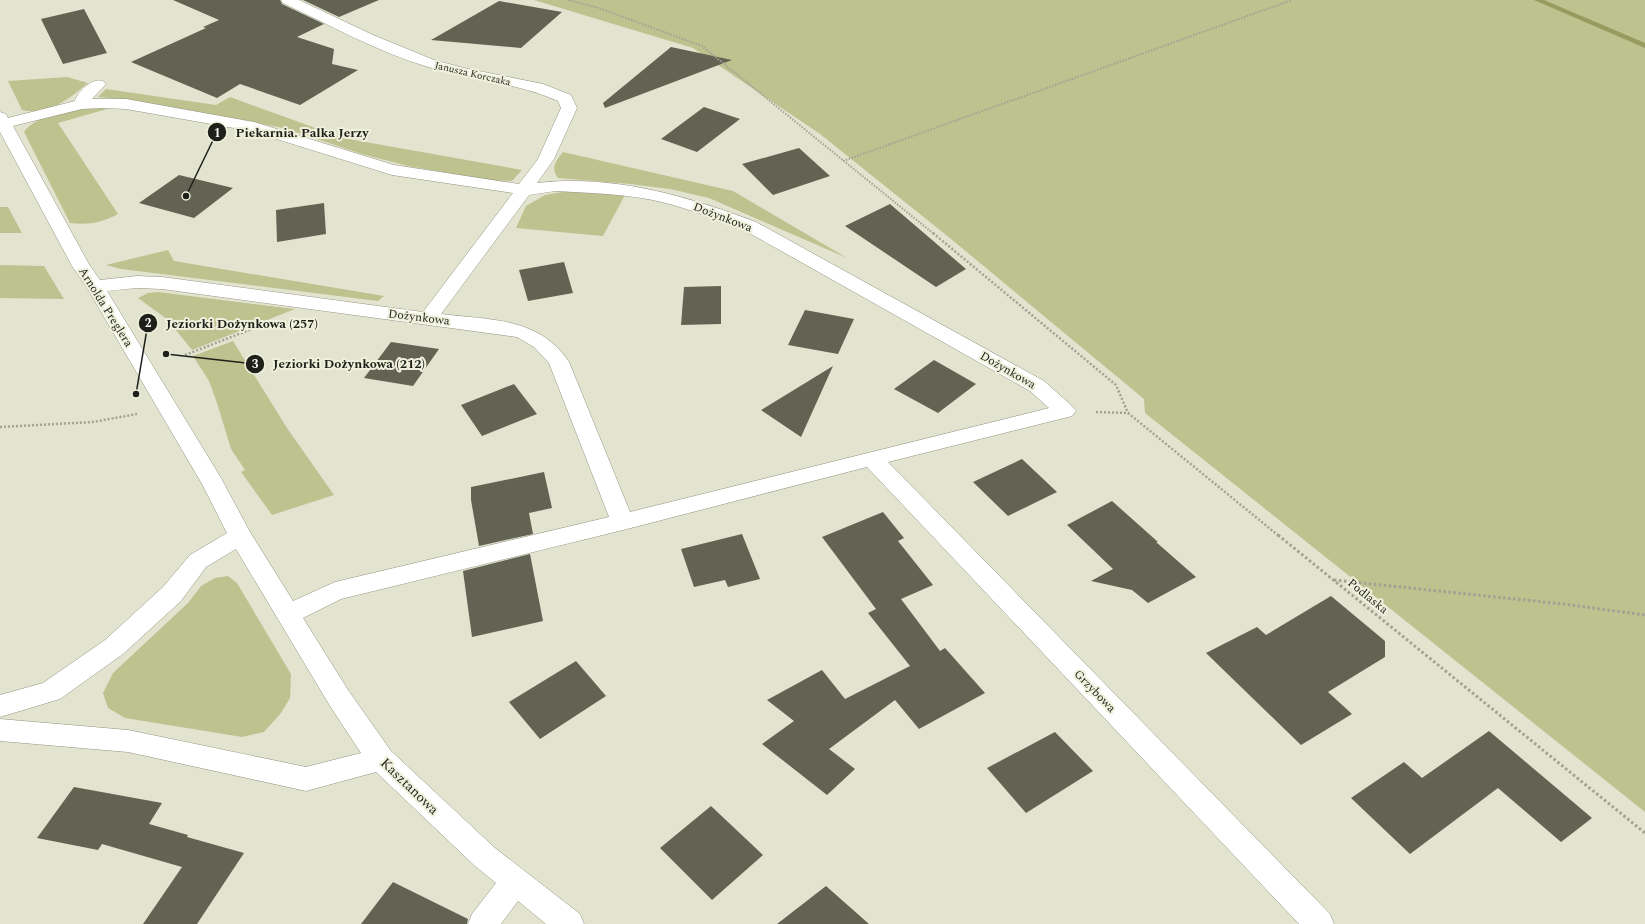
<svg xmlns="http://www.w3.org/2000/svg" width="1645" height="924" viewBox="0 0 1645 924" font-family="Spectral,serif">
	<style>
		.green { fill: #bec28f }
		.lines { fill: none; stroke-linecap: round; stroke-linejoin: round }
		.stream { fill: #989b5f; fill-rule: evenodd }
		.building { fill: #626352 }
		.minor-casing { stroke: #939482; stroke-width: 1 }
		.path-far2 { stroke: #a1a293; stroke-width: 2; stroke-dasharray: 1.5 1.5; stroke-linecap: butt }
		.path-far1 { stroke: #a1a293; stroke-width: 2.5; stroke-dasharray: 2 2; stroke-linecap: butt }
		.path { stroke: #a1a293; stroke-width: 3; stroke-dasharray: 2.5 2.5; stroke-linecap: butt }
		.minor { fill: #fff; fill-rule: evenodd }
		.labels { text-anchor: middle; stroke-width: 4; stroke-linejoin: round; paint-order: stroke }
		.far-street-label { font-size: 10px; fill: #1f2019; stroke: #f0f1dd }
		.street-label { font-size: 12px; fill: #1f2019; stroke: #f0f1dd }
		.near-street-label { font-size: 14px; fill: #1f2019; stroke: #f0f1dd }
		.leader { fill: none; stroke: #1f2019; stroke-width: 1.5 }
		.callout-dot { fill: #1f2019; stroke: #f0f1dd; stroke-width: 1.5 }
		.mark-label { font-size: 12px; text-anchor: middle; font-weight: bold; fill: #fff }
		.callout-label { font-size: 13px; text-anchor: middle; font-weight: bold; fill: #1f2019; stroke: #f0f1dd; stroke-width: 4; stroke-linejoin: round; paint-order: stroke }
	</style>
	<rect width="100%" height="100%" fill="#e2e4d0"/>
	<path class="green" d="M 534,0 L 1645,0 L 1645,812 L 1145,413 L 1144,399 L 951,239 L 820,134 L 693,48 Z
		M 67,77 L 88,83 C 69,99 48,116 22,110 L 8,81 Z
		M 106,89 L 216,105 L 230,97 L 343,138 L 522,170 L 512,181 L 489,180 L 408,166 L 362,154 L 283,128 L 132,100 L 98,97 Z
		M 93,107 L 107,109 L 58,123 L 118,214 C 101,223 89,225 70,223 L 24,132 C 36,114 73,110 93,107 Z
		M 563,152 L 733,191 L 847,258 L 709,198 L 670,189 L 630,184 L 558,178 C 550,167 556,161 563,152 Z
		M 568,191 L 625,195 L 603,236 L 516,228 L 526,206 L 545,195 Z
		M 0,207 L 8,207 L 22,233 L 0,233 Z
		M 168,250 L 174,261 L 384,296 L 378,301 L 121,269 L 106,265 Z
		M 0,265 L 44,266 L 64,299 L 0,298 Z
		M 158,292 L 295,309 L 192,350 L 167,319 L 138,298 L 148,293 Z
		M 233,341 L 287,428 L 334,495 L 272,515 L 241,472 L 245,470 L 231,449 L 217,403 L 209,381 L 193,356 Z
		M 228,576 L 237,583 L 291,674 L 290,698 L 281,713 L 264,732 L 242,737 L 125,718 L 108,708 L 103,693 L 113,673 L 188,603 L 201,586 L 215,578 Z"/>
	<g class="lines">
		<path class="stream" d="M 1534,0 L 1544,0 L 1645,43 L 1645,48 Z"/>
	</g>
	<path class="building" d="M 173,0 L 280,0 L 282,4 L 324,24 L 297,37 L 334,49 L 332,64 L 358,70 L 300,105 L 240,84 L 217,98 L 131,62 L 206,28 L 203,27 L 219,20 Z
		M 303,0 L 379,0 L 339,17 Z
		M 499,1 L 562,12 L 521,48 L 431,40 Z
		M 84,9 L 107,53 L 63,64 L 41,19 Z
		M 671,47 L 732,60 L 605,108 L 603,103 Z
		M 704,107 L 740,119 L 697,152 L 661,139 Z
		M 799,148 L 830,176 L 773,195 L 742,164 Z
		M 179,175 L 233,188 L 194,218 L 139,203 Z
		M 324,203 L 326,234 L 277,242 L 276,210 Z
		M 890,204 L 966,269 L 936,287 L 845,226 Z
		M 564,262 L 573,293 L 528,301 L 519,270 Z
		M 721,286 L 721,324 L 681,325 L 684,287 Z
		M 805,310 L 854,319 L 838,354 L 788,345 Z
		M 391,342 L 439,349 L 413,386 L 364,378 Z
		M 934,360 L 976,384 L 938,413 L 894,389 Z
		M 833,366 L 801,437 L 761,410 Z
		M 514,384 L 537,414 L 482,436 L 461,405 Z
		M 1022,459 L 1057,492 L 1008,516 L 973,482 Z
		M 544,472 L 552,508 L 529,513 L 533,534 L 479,546 L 471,500 L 471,487 Z
		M 1112,501 L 1158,542 L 1156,542 L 1196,577 L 1148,603 L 1132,590 L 1091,581 L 1113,569 L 1067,525 Z
		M 883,512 L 904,538 L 898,541 L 933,585 L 901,599 L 940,651 L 945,648 L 985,693 L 919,729 L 895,700 L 829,749 L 855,769 L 827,795 L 762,744 L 794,721 L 767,700 L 822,670 L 845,699 L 910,666 L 868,613 L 876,609 L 822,537 Z
		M 742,534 L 760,579 L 728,587 L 725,580 L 694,587 L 681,549 Z
		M 530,554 L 543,621 L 472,637 L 463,571 Z
		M 1331,596 L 1385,641 L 1385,657 L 1328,692 L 1352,714 L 1301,745 L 1206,653 L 1257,627 L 1266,635 Z
		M 576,661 L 606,696 L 540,739 L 509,702 Z
		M 1489,731 L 1592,818 L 1561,842 L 1498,788 L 1410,854 L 1351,798 L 1404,762 L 1422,778 Z
		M 1055,732 L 1093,771 L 1026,813 L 987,768 Z
		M 74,787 L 162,803 L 149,824 L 188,835 L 187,837 L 244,853 L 197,924 L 143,924 L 182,867 L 102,844 L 98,850 L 37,838 Z
		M 711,806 L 763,855 L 712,900 L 660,848 Z
		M 393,882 L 468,919 L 467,924 L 361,924 Z
		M 826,886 L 869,924 L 777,924 Z"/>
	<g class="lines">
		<defs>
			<path id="minor" d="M 281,0 L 299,0 L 373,35 L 434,60 L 464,68 L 543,84 L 571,95 L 577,108 L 554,159 L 537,183 C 612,174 687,196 756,222 L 1044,381 L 1072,406 L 1076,411 L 1072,416 L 888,462 L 1330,914 L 1334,924 L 1299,924 L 867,467 L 623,530 L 341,599 L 303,618 L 348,690 L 391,751 L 495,848 L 580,914 L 584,924 L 546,924 L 518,901 L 501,924 L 468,924 L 472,914 L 496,883 L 475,866 L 376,772 L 306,791 L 128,752 L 0,741 L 0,719 L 128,730 L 306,767 L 361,753 L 330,706 L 236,549 L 206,567 L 181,601 L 123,654 L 60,699 L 0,717 L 0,695 L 43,683 L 105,640 L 163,587 L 190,555 L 227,533 L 202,484 L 86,286 L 72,266 L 0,132 L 0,112 L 6,114 L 8,118 L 75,101 C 79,90 92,78 103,81 L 106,84 L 92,99 L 126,99 L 254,122 L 394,165 L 519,184 L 538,159 L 561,108 L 558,101 C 516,82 469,80 425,66 C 376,51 330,25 283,3 ZM 103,108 L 126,109 L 251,131 L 392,175 L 513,193 L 423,312 L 162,277 L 137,276 L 100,280 L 90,266 L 13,126 L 82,109 ZM 556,191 C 592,193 628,194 662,202 C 690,209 717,220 744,230 L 1030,391 L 1049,408 L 630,512 L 569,362 C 540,317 489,320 441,314 L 529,195 ZM 137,288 L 162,289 L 517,337 L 534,347 L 549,363 L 609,517 L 335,582 L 293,601 L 250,532 L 221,478 L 107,291 Z"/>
		</defs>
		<use href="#minor" class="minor-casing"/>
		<path class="path-far2" d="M 568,0 L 599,8 L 702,46 L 934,234
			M 843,161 L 1292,0"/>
		<path class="path-far1" d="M 933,233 L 1116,385 L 1128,413
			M 185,355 L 262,325
			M 1096,412 L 1128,413 L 1279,536
			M 0,427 L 93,422 L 137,414"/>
		<path class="path" d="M 1278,535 L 1645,833
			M 1334,580 L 1563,604 L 1645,615"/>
		<use href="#minor" class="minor"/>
	</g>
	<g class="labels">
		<g class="far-street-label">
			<text transform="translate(473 73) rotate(13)" y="4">Janusza Korczaka</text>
		</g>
		<g class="street-label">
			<text transform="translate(723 217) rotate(21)" y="4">Dożynkowa</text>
			<text transform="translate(106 307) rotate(58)" y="4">Arnolda Preglera</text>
			<text transform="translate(419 317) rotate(7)" y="4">Dożynkowa</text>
			<text transform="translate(1008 370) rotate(30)" y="4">Dożynkowa</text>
			<text transform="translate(1368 596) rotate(39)" y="4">Podlaska</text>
			<text transform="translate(1095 691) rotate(46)" y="4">Grzybowa</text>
		</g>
		<g class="near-street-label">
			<text transform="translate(410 786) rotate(44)" y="5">Kasztanowa</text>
		</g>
	</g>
	<path class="leader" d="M186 196L217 132M136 394L148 323M166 354L255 364"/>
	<g class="callout-dot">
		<circle cx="186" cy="196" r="4"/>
		<circle cx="136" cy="394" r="4"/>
		<circle cx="166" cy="354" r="4"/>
		<circle cx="217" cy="132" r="10"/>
		<circle cx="148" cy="323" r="10"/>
		<circle cx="255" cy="364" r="10"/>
	</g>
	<g class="mark-label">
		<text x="217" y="137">1</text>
		<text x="148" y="327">2</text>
		<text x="255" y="368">3</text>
	</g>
	<g class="callout-label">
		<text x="302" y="137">Piekarnia. Palka Jerzy</text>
		<text x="242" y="328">Jeziorki Dożynkowa (257)</text>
		<text x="349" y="368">Jeziorki Dożynkowa (212)</text>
	</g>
</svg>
